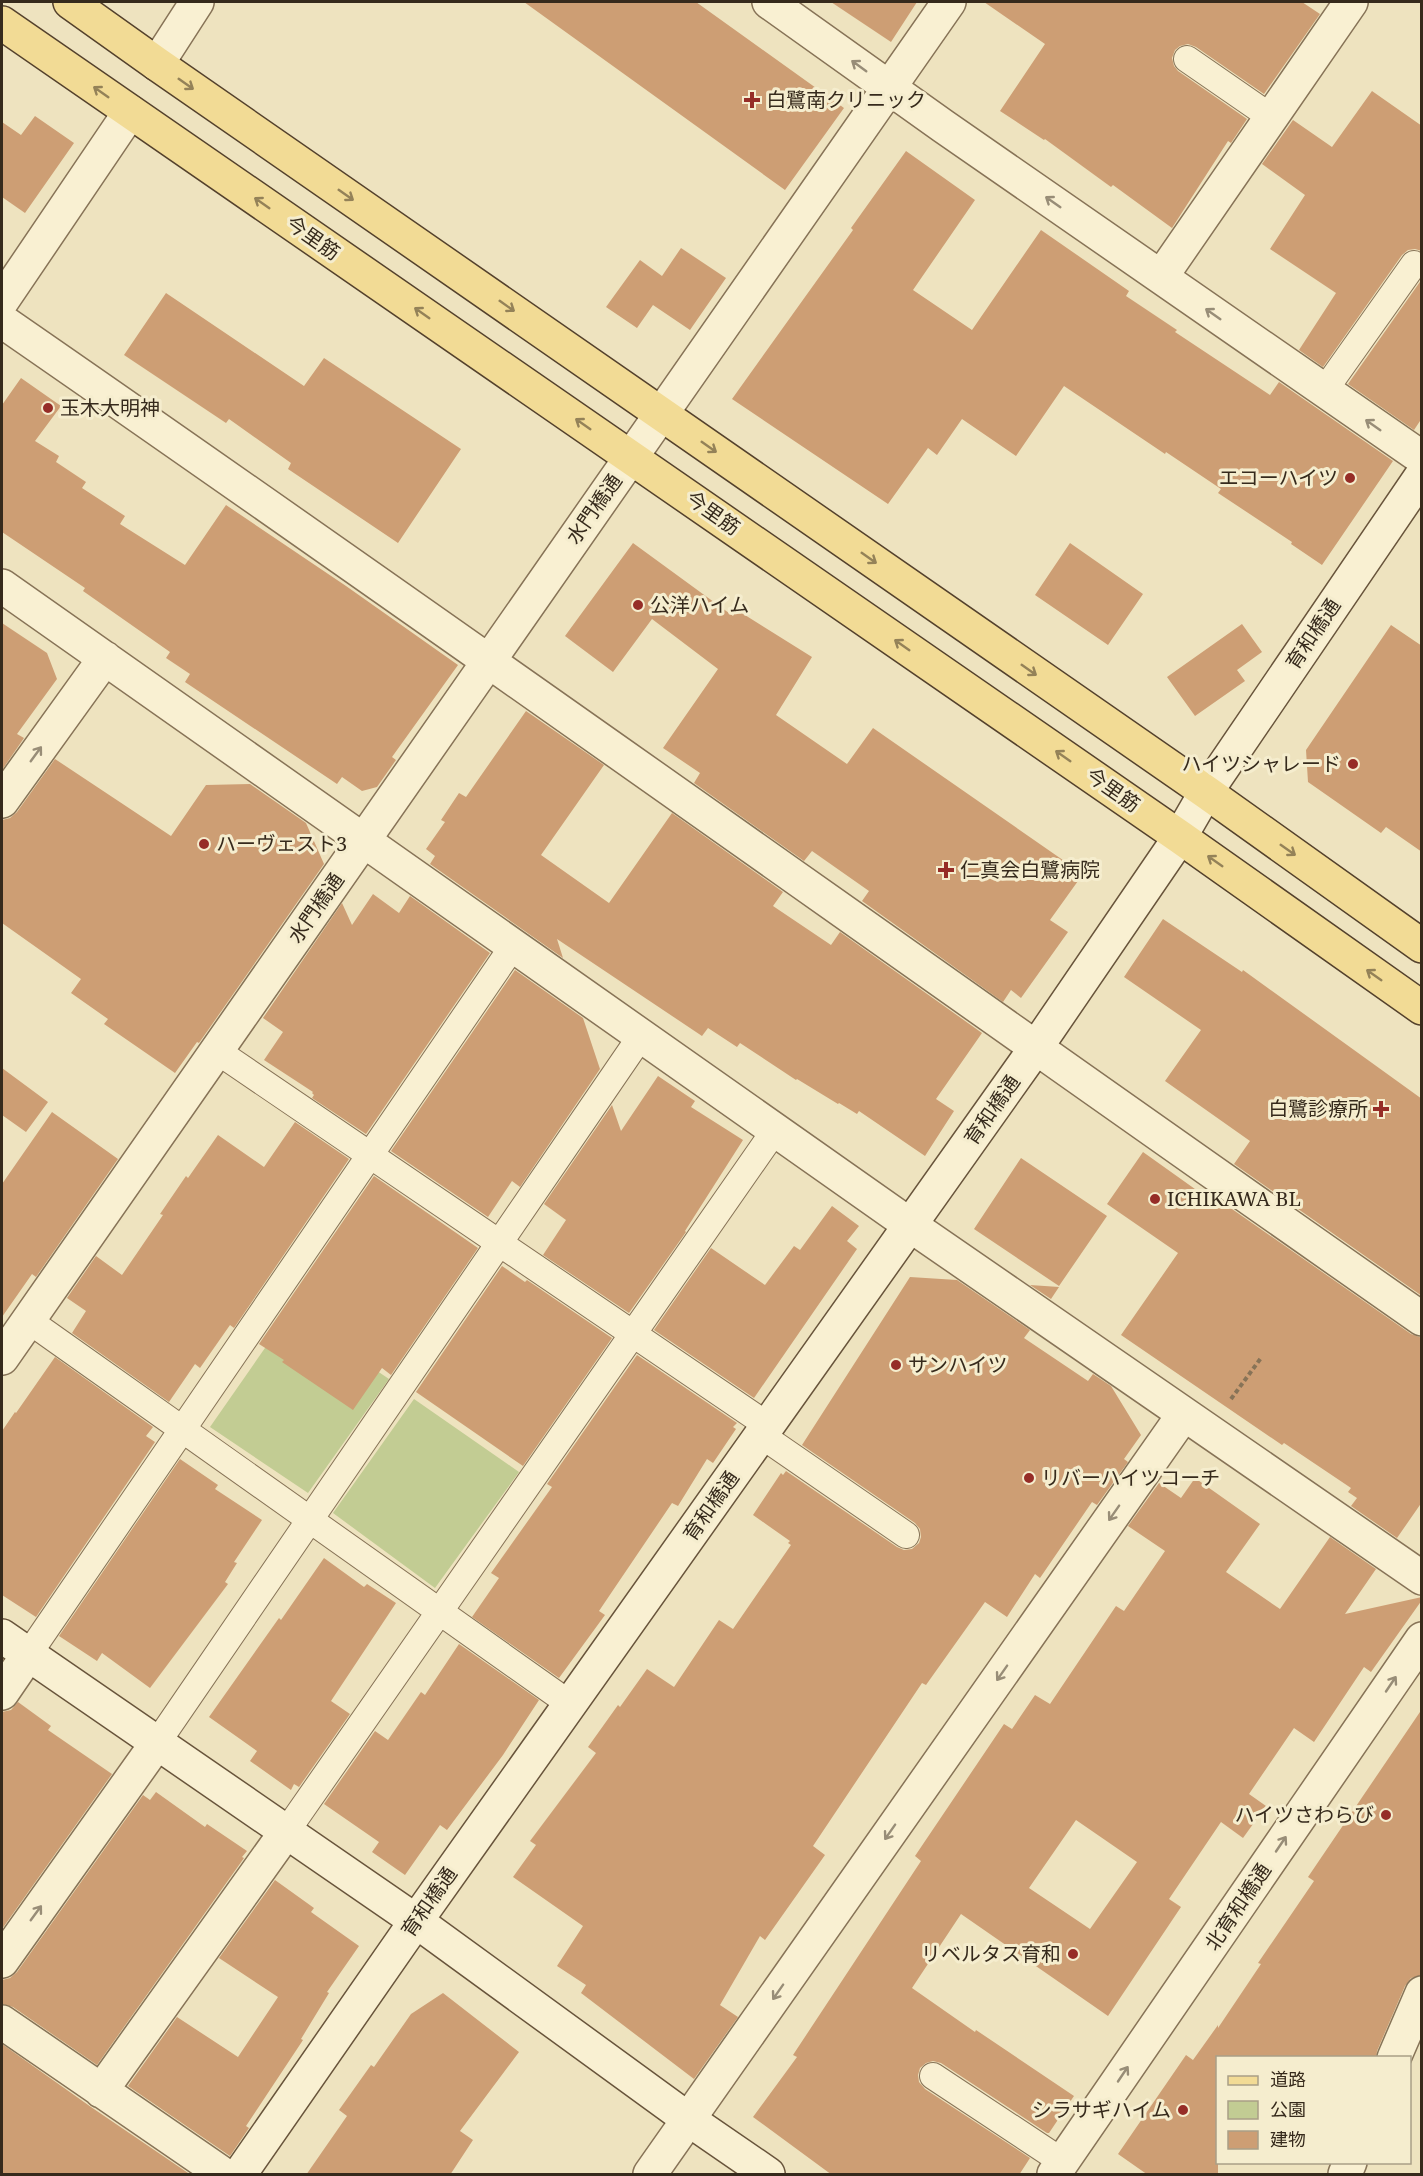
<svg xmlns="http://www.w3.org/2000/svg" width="1423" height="2176" viewBox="0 0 1423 2176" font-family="'Noto Serif','Noto Sans JP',serif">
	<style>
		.green { fill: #c2cc93 }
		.building { fill: #cd9e74; fill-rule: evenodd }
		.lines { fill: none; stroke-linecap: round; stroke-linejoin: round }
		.lane-casing { stroke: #877357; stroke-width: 28 }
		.street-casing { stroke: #877357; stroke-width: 36 }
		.secondary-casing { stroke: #68543b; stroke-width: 36 }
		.primary-casing { stroke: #54412c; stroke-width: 36 }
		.path { stroke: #877357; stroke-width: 4; stroke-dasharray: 4.5 3; stroke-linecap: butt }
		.lane { stroke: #f9f0d2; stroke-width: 26 }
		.street { stroke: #f9f0d2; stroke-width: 33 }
		.secondary { stroke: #f9f0d2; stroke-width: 33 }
		.primary { stroke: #f2db95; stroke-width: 33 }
		.oneway { stroke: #988d77 }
		.oneway2 { stroke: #948258 }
		.poi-dot { fill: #962d27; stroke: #f5edce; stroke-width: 2 }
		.labels { text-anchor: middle; stroke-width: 6; stroke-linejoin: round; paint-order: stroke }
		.poi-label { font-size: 20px; fill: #362a1c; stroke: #f5edce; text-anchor: start }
		.street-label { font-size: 20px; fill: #362a1c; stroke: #f5edce }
	</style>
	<rect width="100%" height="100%" fill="#eee3bf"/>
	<path class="green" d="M 290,1312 L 389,1379 L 308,1493 L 210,1427 Z
		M 414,1399 L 519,1472 L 435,1588 L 333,1513 Z"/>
	<path class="building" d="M 524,2 L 696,2 L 844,108 L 785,190 Z
		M 831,2 L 917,2 L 891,42 Z
		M 984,2 L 1302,2 L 1320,14 L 1264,94 L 1196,47 L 1188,44 L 1180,46 L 1175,50 L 1172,58 L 1174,66 L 1178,71 L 1247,119 L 1231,143 L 1228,141 L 1172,228 L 1113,185 L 1111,187 L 1045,139 L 1044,140 L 1000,111 L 1045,44 Z
		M 1372,91 L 1422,126 L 1422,251 L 1415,249 L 1408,250 L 1402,255 L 1323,367 L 1299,350 L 1336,293 L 1270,249 L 1305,195 L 1262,164 L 1293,120 L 1332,147 Z
		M 35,116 L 74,143 L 25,213 L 2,197 L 2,122 L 21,135 Z
		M 906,151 L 975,200 L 913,290 L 972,330 L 1041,230 L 1129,291 L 1126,296 L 1177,330 L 1175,332 L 1270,395 L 1279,382 L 1393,461 L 1322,565 L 1291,544 L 1292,542 L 1218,493 L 1221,489 L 1166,452 L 1165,454 L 1064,386 L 1016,456 L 962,419 L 937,455 L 928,448 L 888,504 L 732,399 L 853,230 L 851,228 Z
		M 681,248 L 726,278 L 690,330 L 653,305 L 637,328 L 606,307 L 640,260 L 662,276 Z
		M 1422,279 L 1422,418 L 1414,430 L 1348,384 Z
		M 166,293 L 304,386 L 324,358 L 461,449 L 398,543 L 288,469 L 291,463 L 229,419 L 226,423 L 124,355 Z
		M 21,378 L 61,406 L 35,441 L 59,456 L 56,462 L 86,482 L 82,488 L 125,516 L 120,524 L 185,565 L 226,505 L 346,586 L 458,665 L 392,757 L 396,760 L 377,787 L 362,791 L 342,777 L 337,784 L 185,682 L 190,674 L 166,658 L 170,652 L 83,591 L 85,588 L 2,532 L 2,405 Z
		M 633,543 L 733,616 L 737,610 L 812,657 L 776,715 L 847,764 L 873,728 L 1083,874 L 1050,920 L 1068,932 L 1021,998 L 1011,990 L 1003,1002 L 862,901 L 869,891 L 812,851 L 804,861 L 694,783 L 700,773 L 663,748 L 718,669 L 652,619 L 613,672 L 565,636 Z
		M 1070,543 L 1143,594 L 1108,645 L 1035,595 Z
		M 2,623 L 47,653 L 57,679 L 17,734 L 24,738 L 2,770 Z
		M 1242,624 L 1262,652 L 1237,670 L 1245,681 L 1195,716 L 1167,677 Z
		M 1391,625 L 1422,646 L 1422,852 L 1386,827 L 1381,833 L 1308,782 L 1306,750 Z
		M 526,711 L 604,765 L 541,855 L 609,903 L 672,813 L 783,892 L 773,906 L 831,945 L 840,932 L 982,1033 L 936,1099 L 954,1111 L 925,1156 L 859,1111 L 857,1114 L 839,1103 L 838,1104 L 797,1079 L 796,1080 L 740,1043 L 737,1047 L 708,1028 L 702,1036 L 557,939 L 563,958 L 430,864 L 435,856 L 426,849 L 445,822 L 441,820 L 459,793 L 466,797 Z
		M 55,759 L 171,836 L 206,785 L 250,784 L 306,823 L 324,864 L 199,1043 L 197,1042 L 175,1073 L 104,1024 L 108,1019 L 71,993 L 81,979 L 2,923 L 2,820 L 10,818 L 17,812 Z
		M 373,894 L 399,913 L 410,896 L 490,953 L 366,1134 L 312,1098 L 314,1095 L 312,1093 L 313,1092 L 264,1060 L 283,1032 L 263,1018 L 342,903 L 352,925 Z
		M 1163,919 L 1242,972 L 1243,970 L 1422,1099 L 1422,1296 L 1234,1164 L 1250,1141 L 1165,1081 L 1201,1030 L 1124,977 Z
		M 515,970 L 583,1018 L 600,1069 L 520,1187 L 512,1181 L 488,1217 L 391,1151 Z
		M 2,1068 L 48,1102 L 26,1132 L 2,1115 Z
		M 658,1076 L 695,1101 L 691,1107 L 743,1140 L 685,1231 L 686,1232 L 629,1313 L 543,1255 L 566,1220 L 544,1204 L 612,1105 L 621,1131 Z
		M 52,1112 L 118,1159 L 36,1277 L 32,1274 L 2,1317 L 2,1184 Z
		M 295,1122 L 349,1159 L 234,1328 L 230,1325 L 200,1368 L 195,1364 L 169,1402 L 72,1333 L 86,1311 L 67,1298 L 96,1256 L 122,1275 L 163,1215 L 160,1214 L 186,1176 L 188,1178 L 218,1135 L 264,1167 Z
		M 1143,1152 L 1209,1199 L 1212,1195 L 1411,1334 L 1422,1338 L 1422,1502 L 1397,1538 L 1351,1506 L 1357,1498 L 1348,1492 L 1351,1488 L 1284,1443 L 1282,1445 L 1121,1335 L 1178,1253 L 1107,1204 Z
		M 1021,1158 L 1107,1216 L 1059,1286 L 974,1229 Z
		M 374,1176 L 478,1248 L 391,1375 L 382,1368 L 353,1410 L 282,1362 L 284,1360 L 259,1344 Z
		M 832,1206 L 859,1226 L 847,1241 L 857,1249 L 754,1398 L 654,1330 L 711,1248 L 765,1285 L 794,1246 L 800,1250 Z
		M 502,1266 L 525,1282 L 527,1280 L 612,1338 L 523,1466 L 416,1392 Z
		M 910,1277 L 957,1280 L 1030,1330 L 1024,1338 L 1088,1381 L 1093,1374 L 1111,1386 L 1141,1435 L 1124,1459 L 1128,1462 L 1097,1505 L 1092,1502 L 1040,1578 L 1035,1574 L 1007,1617 L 985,1602 L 926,1685 L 922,1683 L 813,1846 L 825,1855 L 765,1940 L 760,1936 L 720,2005 L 738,2017 L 694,2079 L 581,1993 L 586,1985 L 557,1966 L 583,1926 L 513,1877 L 536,1845 L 530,1841 L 596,1753 L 588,1747 L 618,1705 L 620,1707 L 647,1669 L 674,1687 L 719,1620 L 733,1629 L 791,1545 L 788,1543 L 790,1541 L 753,1515 L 781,1473 L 783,1475 L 786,1471 L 897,1547 L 904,1550 L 912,1549 L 919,1543 L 921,1537 L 920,1529 L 915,1523 L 802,1445 Z
		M 1030,1285 L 1059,1287 L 1051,1299 Z
		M 637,1355 L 737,1423 L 733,1427 L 736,1429 L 713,1463 L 707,1459 L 678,1506 L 672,1503 L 599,1611 L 605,1615 L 559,1678 L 472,1617 L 499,1578 L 491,1573 L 552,1487 L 547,1484 Z
		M 55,1357 L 153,1427 L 146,1436 L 155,1442 L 36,1617 L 2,1595 L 2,1431 L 15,1412 L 16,1413 Z
		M 180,1459 L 218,1485 L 215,1489 L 262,1520 L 234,1562 L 237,1563 L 225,1582 L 228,1584 L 150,1688 L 102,1653 L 97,1661 L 59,1636 Z
		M 1195,1478 L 1260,1524 L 1226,1572 L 1280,1609 L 1330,1537 L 1376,1569 L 1345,1614 L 1422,1597 L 1422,1600 L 1371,1672 L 1364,1667 L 1314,1742 L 1294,1728 L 1249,1794 L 1266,1806 L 1243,1838 L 1221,1822 L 1169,1899 L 1181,1907 L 1108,2016 L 961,1914 L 912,1988 L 975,2032 L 976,2030 L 1074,2096 L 1049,2133 L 1047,2133 L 941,2063 L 933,2061 L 926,2063 L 920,2068 L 918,2075 L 919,2082 L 925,2089 L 1030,2158 L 1019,2175 L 832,2175 L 753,2117 L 797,2057 L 793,2055 L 921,1861 L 915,1856 L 1004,1724 L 1012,1729 L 1035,1695 L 1050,1704 L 1116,1606 L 1124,1611 L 1165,1551 L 1128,1526 L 1159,1483 L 1181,1498 ZM 1076,1820 L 1137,1862 L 1090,1929 L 1029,1888 Z
		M 324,1558 L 364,1587 L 367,1584 L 396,1603 L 331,1701 L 350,1714 L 299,1787 L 294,1784 L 291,1790 L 250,1761 L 257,1751 L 209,1717 L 279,1618 L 281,1620 Z
		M 459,1644 L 539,1700 L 503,1755 L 447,1830 L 440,1825 L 405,1875 L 372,1852 L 379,1842 L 324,1804 L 375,1731 L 388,1740 L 421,1692 L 425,1695 Z
		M 18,1702 L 51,1726 L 48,1730 L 112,1774 L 2,1929 L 2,1712 L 11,1710 Z
		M 1422,1709 L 1422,1975 L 1411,1978 L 1405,1986 L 1377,2051 L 1376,2058 L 1218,2058 L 1218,2175 L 1148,2175 L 1118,2154 L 1186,2055 L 1193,2060 L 1218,2025 L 1218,2028 L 1261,1964 L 1258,1963 L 1314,1881 L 1308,1877 Z
		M 156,1792 L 205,1827 L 207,1824 L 247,1851 L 242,1857 L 244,1858 L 97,2065 L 13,2007 L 2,2004 L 2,1980 L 10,1978 L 17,1972 L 143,1795 L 150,1800 Z
		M 275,1880 L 314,1908 L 311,1912 L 359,1946 L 327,1992 L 329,1993 L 301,2039 L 303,2040 L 246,2126 L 249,2128 L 230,2156 L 128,2086 L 177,2017 L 238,2057 L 278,1997 L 219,1958 Z
		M 443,1993 L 519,2052 L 460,2131 L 473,2140 L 450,2175 L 306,2175 L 347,2116 L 339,2110 L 371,2065 L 374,2067 L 411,2014 Z
		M 2,2044 L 91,2107 L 191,2175 L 2,2175 Z"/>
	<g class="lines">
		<defs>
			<path id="lane" d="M 1187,59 L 1271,117
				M 1324,391 L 1414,264
				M 217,1051 L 767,1425
				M 28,1320 L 570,1704
				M 761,1435 L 906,1535
				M 28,1655 L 513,946
				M 157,1743 L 641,1036
				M 286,1832 L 775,1130
				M 933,2076 L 1063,2162"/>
			<path id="street" d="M 769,2 L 943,126 L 1422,458
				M 157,64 L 197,2
				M 1161,277 L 1351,2
				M 2,301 L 130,112
				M 2,321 C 478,650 947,987 1422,1319
				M 2,586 L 910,1225 L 1422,1578
				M 2,801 L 105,658
				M 2,1358 L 949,2
				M 2,1693 L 28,1655
				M 2,1961 L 157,1743
				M 2,2022 L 223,2174
				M 1394,2058 L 1422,1993
				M 101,2091 L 286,1832
				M 650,2174 L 1184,1414
				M 1054,2174 L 1422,1639
				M 1345,2174 L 1350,2162"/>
			<path id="secondary" d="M 2,1636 L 416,1921 L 688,2119 L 768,2174
				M 240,2174 L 416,1921 L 1035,1049 L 1180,837 L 1206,792 L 1422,475"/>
			<path id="primary" d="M 70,2 L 157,64 L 1206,792 L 1422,946
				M 2,23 L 1180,837 L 1422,1008"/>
		</defs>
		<use href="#lane" class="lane-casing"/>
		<use href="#street" class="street-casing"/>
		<use href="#secondary" class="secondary-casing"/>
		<use href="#primary" class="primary-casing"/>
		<path class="path" d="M 1231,1399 L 1261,1358"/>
		<use href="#lane" class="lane"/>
		<use href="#street" class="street"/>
		<use href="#secondary" class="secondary"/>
		<use href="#primary" class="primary"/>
	</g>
	<defs><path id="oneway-shaft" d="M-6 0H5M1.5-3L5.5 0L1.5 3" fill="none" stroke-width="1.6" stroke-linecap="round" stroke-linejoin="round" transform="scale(1.5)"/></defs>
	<g class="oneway">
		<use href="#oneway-shaft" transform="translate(859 66) rotate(-144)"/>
		<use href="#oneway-shaft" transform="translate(1053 202) rotate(-145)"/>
		<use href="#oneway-shaft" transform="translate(1213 314) rotate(-145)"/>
		<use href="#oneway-shaft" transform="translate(1373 425) rotate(-145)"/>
		<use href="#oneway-shaft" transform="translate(36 754) rotate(-54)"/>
		<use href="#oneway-shaft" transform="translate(1114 1513) rotate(125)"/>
		<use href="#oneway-shaft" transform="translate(1002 1673) rotate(125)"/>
		<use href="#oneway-shaft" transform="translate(1391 1684) rotate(-56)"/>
		<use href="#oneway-shaft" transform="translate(890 1832) rotate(125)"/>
		<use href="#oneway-shaft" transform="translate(1281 1844) rotate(-56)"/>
		<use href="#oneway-shaft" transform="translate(36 1913) rotate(-54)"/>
		<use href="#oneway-shaft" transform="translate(778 1992) rotate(125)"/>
		<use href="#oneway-shaft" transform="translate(1123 2074) rotate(-56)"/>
	</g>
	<g class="oneway2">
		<use href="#oneway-shaft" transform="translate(186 84) rotate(35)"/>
		<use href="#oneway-shaft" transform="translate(101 92) rotate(-145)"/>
		<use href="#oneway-shaft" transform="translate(346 195) rotate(35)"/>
		<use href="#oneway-shaft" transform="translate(262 203) rotate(-145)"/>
		<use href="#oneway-shaft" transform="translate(507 306) rotate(35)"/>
		<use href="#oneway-shaft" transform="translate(422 313) rotate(-145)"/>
		<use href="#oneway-shaft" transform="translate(583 424) rotate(-145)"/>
		<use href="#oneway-shaft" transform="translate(709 447) rotate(35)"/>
		<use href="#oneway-shaft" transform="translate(869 558) rotate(35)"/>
		<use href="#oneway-shaft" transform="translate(902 645) rotate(-145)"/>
		<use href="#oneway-shaft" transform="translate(1029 670) rotate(35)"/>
		<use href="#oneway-shaft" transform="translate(1063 756) rotate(-145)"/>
		<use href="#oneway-shaft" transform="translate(1288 850) rotate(35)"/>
		<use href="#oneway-shaft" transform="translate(1215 861) rotate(-145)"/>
		<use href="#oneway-shaft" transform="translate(1374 975) rotate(-145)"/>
	</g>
	<g class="poi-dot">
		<path d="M749 91h6v6h6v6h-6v6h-6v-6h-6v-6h6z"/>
		<circle cx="48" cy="408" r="6"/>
		<circle cx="1350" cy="478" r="6"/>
		<circle cx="638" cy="605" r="6"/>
		<circle cx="1353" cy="764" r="6"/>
		<circle cx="204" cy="844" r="6"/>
		<path d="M943 861h6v6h6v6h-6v6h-6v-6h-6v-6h6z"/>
		<path d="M1378 1100h6v6h6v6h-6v6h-6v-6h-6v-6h6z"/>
		<circle cx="1155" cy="1199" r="6"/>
		<circle cx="896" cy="1365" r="6"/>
		<circle cx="1029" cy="1478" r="6"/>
		<circle cx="1386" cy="1815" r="6"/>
		<circle cx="1073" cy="1954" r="6"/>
		<circle cx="1183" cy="2110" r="6"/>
	</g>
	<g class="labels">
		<g class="poi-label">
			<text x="766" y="107">白鷺南クリニック</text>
			<text x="60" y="415">玉木大明神</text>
			<text x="1338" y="485" text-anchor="end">エコーハイツ</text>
			<text x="650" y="612">公洋ハイム</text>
			<text x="1341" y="771" text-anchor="end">ハイツシャレード</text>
			<text x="216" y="851">ハーヴェスト3</text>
			<text x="960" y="877">仁真会白鷺病院</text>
			<text x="1368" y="1116" text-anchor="end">白鷺診療所</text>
			<text x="1167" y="1206">ICHIKAWA BL</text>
			<text x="908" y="1372">サンハイツ</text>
			<text x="1041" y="1485">リバーハイツコーチ</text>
			<text x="1374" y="1822" text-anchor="end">ハイツさわらび</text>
			<text x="1061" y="1961" text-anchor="end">リベルタス育和</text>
			<text x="1171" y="2117" text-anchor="end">シラサギハイム</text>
		</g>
		<g class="street-label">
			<text transform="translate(313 238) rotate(35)" y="7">今里筋</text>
			<text transform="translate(594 509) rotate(-55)" y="7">水門橋通</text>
			<text transform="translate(713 513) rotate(35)" y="7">今里筋</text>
			<text transform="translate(1313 634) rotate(-56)" y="7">育和橋通</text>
			<text transform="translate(1113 790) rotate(35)" y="7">今里筋</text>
			<text transform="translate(316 908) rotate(-55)" y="7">水門橋通</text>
			<text transform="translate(992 1110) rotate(-55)" y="7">育和橋通</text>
			<text transform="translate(711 1506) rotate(-55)" y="7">育和橋通</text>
			<text transform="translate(429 1902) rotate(-55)" y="7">育和橋通</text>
			<text transform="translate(1238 1907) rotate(-56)" y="7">北育和橋通</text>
		</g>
	</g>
	<rect width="1423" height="2176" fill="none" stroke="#362a1c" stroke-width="6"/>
	<rect x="1216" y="2056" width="195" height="108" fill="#f5edce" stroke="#a99f87" stroke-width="1.5"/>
	<rect x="1228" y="2076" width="30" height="9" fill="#f2db95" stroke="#a99f87" stroke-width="1.5"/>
	<text x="1270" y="2086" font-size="18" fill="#362a1c">道路</text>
	<rect x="1228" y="2101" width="30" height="18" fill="#c2cc93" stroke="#a99f87" stroke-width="1.5"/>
	<text x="1270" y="2116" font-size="18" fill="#362a1c">公園</text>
	<rect x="1228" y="2131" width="30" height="18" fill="#cd9e74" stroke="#a99f87" stroke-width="1.5"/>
	<text x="1270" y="2146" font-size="18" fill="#362a1c">建物</text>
</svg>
